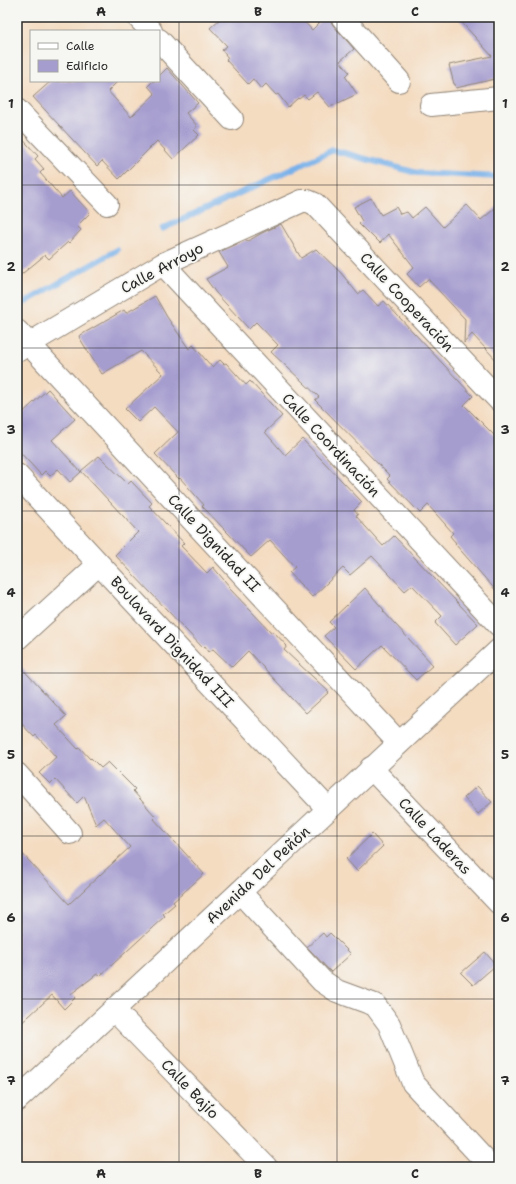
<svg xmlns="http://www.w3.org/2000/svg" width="516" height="1184" viewBox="0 0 516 1184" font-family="'Shantell Sans',sans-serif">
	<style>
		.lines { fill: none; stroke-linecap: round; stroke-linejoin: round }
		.stream { stroke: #79b1e9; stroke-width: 6 }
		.building { fill: #a69dcf }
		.minor-casing { stroke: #908476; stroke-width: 24 }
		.tertiary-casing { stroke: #908476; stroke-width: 24 }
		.minor { stroke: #fff; stroke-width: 22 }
		.tertiary { stroke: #fff; stroke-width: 22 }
		.grid { fill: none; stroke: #2b2b2b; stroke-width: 1; stroke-opacity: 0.55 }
		.labels { text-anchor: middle; stroke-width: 3.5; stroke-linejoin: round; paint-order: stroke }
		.street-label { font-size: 15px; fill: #2b2b2b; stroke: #f6f6f2 }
		.neatline { fill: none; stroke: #2b2b2b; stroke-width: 1.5 }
		.grid-label { font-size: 13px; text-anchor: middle; font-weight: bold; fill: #2b2b2b }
	</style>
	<rect width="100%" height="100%" fill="#f6f6f2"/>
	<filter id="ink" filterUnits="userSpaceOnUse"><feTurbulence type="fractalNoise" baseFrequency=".025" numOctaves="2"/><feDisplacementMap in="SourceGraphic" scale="8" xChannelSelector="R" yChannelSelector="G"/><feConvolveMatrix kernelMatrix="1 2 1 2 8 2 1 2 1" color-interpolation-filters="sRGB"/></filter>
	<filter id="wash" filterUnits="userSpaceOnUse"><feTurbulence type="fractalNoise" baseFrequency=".012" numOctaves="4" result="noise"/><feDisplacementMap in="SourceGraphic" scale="16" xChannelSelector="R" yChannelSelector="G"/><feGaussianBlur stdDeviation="0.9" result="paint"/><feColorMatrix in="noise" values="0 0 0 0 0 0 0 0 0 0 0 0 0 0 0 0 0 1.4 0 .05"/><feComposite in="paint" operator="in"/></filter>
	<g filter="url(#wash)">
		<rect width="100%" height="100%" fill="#f4dcc1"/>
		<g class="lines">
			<path class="stream" d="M 162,229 L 333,150 L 417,173 L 499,177
				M 22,304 L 117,250"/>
		</g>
		<g id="blocks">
			<path class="building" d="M 222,17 L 300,17 L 312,30 L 325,17 L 328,17 L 333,25 L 354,49 L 340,61 L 349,72 L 345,76 L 357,94 L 330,107 L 317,92 L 308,99 L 304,95 L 299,99 L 298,98 L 288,107 L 278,94 L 276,95 L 266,84 L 261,89 L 253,79 L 248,84 L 226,60 L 228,58 L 222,50 L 227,46 L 210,28 Z
				M 457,17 L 499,17 L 499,78 L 456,88 L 455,84 L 454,84 L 449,65 L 492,56 Z
				M 167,68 L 198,103 L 186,113 L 197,126 L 194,130 L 199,135 L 173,159 L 157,141 L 119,179 L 102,161 L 97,166 L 33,97 L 51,81 L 118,81 L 108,91 L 131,117 L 155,94 L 148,86 L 153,81 L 159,81 L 159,76 Z
				M 17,133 L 38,156 L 35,159 L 44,169 L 40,173 L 62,198 L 70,191 L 90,213 L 77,226 L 81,230 L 69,243 L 68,242 L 49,259 L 45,255 L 17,278 Z
				M 371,198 L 381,215 L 396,207 L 400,214 L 407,212 L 412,218 L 425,207 L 443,227 L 467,205 L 481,220 L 499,205 L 499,363 L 472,334 L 464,343 L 465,319 L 428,279 L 419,287 L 407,274 L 414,267 L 388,234 L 380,243 L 371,234 L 370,235 L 359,224 L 362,221 L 354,207 Z
				M 281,224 L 301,258 L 316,249 L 341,273 L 358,294 L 363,290 L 378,306 L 384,301 L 473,396 L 464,405 L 499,440 L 499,594 L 455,544 L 456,543 L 450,536 L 453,533 L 428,505 L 420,513 L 387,479 L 390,476 L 315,400 L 319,397 L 271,352 L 278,345 L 256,322 L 249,329 L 216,293 L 206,279 L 228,267 L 219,252 L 246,240 L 248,241 L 262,233 Z
				M 155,296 L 167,317 L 189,349 L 193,345 L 212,367 L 220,360 L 224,364 L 226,363 L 246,385 L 250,381 L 282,416 L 265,432 L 285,455 L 302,439 L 362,502 L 354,510 L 358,515 L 356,516 L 383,546 L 394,536 L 478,624 L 455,645 L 435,623 L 442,616 L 412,585 L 405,591 L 372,556 L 350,575 L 343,568 L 312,597 L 289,572 L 295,567 L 270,540 L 251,557 L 202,506 L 204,505 L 180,478 L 179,479 L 155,454 L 178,432 L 154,407 L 138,422 L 125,409 L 163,374 L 141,351 L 102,374 L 82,342 L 79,336 L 124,310 L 126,313 Z
				M 48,389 L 75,419 L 52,440 L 81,472 L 70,482 L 58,469 L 50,476 L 45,471 L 41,475 L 17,449 L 17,418 Z
				M 99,456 L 128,484 L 131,481 L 152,503 L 149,506 L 184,543 L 181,546 L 207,573 L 213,567 L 230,587 L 229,588 L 272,633 L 273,631 L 287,646 L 284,650 L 329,692 L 306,713 L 248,651 L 232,667 L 213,649 L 209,652 L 205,646 L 203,648 L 115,555 L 138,532 L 81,471 Z
				M 365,588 L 384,610 L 383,611 L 433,665 L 416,680 L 382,645 L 356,669 L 324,636 L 334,627 L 329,622 Z
				M 17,663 L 66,716 L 56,725 L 78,749 L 80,748 L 90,759 L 91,758 L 101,768 L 108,762 L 135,789 L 133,791 L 156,817 L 154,819 L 204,874 L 173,902 L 175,904 L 163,914 L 165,916 L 100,976 L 97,974 L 71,994 L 75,998 L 64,1009 L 52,995 L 17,1027 L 17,848 L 69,904 L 130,847 L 104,818 L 96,825 L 84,796 L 77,803 L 55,779 L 50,784 L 39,773 L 56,757 L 36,735 L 34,737 L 17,719 Z
				M 477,786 L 492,802 L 478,814 L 464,798 Z
				M 372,834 L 383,846 L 357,871 L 346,859 Z
				M 323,933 L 326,937 L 330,933 L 351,954 L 331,972 L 307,947 Z
				M 485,952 L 496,965 L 473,985 L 461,973 Z"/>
		</g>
	</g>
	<g filter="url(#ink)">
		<use href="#blocks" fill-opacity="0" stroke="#908476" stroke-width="1"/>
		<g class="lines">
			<defs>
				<path id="minor" d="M 138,17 L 151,31
					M 342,17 L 399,81
					M 159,40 L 232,119
					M 431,105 L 499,98
					M 17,110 L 107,204
					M 163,264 L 499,625
					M 17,331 L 399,743
					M 17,351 L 163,264 L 302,201 L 308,201 L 315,204 L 499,400
					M 17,475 L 99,564 L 328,809
					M 17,639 L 99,564
					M 371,768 L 499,903
					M 17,774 L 70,833
					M 240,892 L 322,981 L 337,991 L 375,1005 L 389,1024 L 413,1083 L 491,1167
					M 114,1010 L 266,1167"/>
				<path id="tertiary" d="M 17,1100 L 499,650"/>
			</defs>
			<use href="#minor" class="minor-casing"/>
			<use href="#tertiary" class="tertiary-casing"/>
			<use href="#minor" class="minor"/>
			<use href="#tertiary" class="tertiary"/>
		</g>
	</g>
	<path class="grid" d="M 179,17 L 179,1167M 337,17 L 337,1167M 17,185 L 499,185M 17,348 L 499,348M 17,511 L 499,511M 17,673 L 499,673M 17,836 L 499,836M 17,999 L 499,999"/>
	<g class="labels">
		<g class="street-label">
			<text transform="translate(162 268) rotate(-28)" y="5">Calle Arroyo</text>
			<text transform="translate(407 302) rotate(47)" y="5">Calle Cooperación</text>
			<text transform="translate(331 445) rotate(47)" y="5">Calle Coordinación</text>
			<text transform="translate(214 543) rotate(47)" y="5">Calle Dignidad II</text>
			<text transform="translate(172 642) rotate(47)" y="5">Boulavard Dignidad III</text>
			<text transform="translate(435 836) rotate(47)" y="5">Calle Laderas</text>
			<text transform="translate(258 875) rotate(-43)" y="5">Avenida Del Peñón</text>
			<text transform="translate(190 1089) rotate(46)" y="5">Calle Bajío</text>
		</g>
	</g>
	<rect width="516" height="1184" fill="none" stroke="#f6f6f2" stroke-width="44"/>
	<rect x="30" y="30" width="130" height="52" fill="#f6f6f2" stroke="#a5a5a2"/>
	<rect x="38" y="43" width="20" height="6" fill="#ffffff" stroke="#a5a5a2"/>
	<text x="66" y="50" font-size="12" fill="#2b2b2b">Calle</text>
	<rect x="38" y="60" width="20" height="12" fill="#a69dcf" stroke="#a5a5a2"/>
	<text x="66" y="70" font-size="12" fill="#2b2b2b">Edificio</text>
	<rect x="22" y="22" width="472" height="1140" class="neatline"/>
	<g class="grid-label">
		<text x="101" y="16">A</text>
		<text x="258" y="16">B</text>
		<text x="415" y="16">C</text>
		<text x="11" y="108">1</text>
		<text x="505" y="108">1</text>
		<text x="11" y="271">2</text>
		<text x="505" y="271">2</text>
		<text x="11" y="434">3</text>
		<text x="505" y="434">3</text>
		<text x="11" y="597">4</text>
		<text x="505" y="597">4</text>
		<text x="11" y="759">5</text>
		<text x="505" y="759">5</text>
		<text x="11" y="922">6</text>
		<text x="505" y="922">6</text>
		<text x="11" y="1085">7</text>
		<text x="505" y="1085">7</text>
		<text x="101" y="1178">A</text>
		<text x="258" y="1178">B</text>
		<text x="415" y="1178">C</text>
	</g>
</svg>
